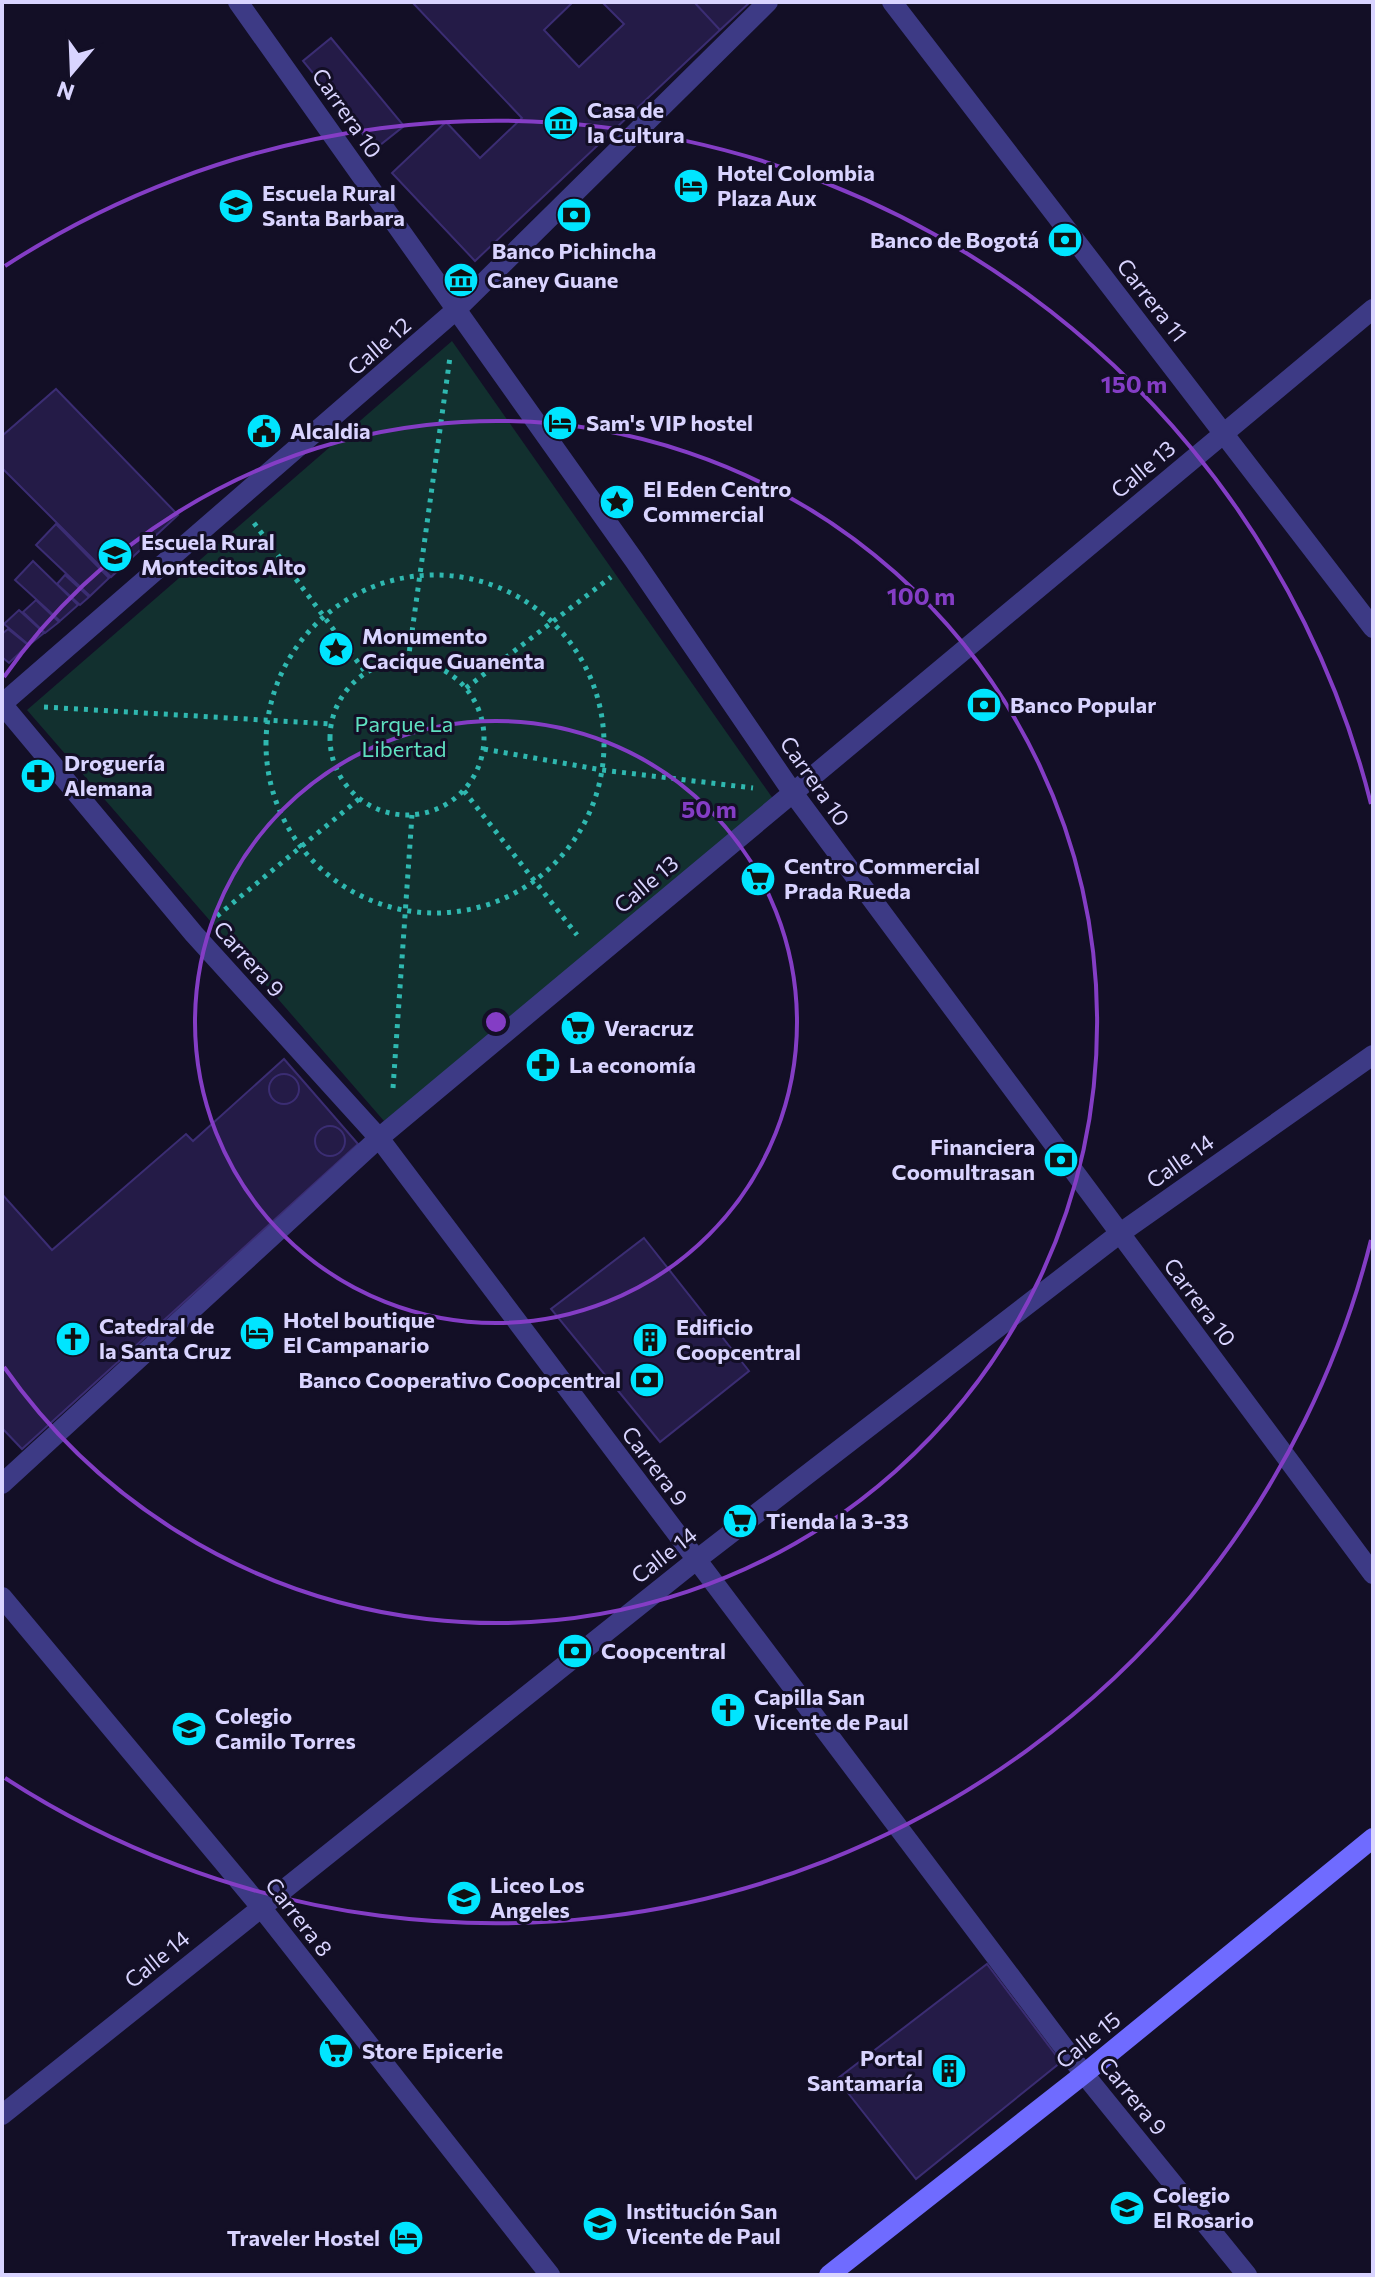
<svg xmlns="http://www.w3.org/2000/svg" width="1375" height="2277" viewBox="0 0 1375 2277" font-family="Commissioner,sans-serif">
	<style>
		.green { fill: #12302f }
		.building { fill: #241b47; stroke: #3b2d73; stroke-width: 2 }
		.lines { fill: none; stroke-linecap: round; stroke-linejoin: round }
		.path { stroke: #2fb8b0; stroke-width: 5; stroke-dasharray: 4 6; stroke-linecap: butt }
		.street { stroke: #3d3a85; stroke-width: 20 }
		.secondary { stroke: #6f6bff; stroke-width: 20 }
		.ring { fill: none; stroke: #843dc5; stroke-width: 4 }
		.labels { text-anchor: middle; stroke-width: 6; stroke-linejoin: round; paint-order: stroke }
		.poi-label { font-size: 22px; font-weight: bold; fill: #d9d4ff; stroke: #130f26; text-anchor: start }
		.street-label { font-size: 22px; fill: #d9d4ff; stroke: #130f26 }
		.park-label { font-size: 22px; fill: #5fe0c0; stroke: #130f26 }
		.centre { fill: #843dc5; stroke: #130f26; stroke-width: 4 }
		.ring-label { font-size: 24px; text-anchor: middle; font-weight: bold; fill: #843dc5; stroke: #130f26; stroke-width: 6; stroke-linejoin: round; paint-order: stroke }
	</style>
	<rect width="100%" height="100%" fill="#130f26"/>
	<path class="green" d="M 452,341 L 776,803 L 384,1121 L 27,710 Z"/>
	<path class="building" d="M 412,2 L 573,2 L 544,30 L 579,67 L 624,24 L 602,2 L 694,2 L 720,30 L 475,261 L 392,173 L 446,122 L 480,158 L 522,118 Z
		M 694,2 L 750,2 L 720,30 Z
		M 331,38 L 404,126 L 375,149 L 303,61 Z
		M 56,389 L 178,515 L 111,577 L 2,468 L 2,436 Z
		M 56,524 L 109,578 L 90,596 L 36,545 Z
		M 33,561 L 78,605 L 60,621 L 15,580 Z
		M 65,575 L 89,597 L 80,605 L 57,584 Z
		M 36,600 L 59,622 L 45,633 L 23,612 Z
		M 19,610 L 44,633 L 29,645 L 4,624 Z
		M 8,629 L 28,645 L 9,663 L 2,657 L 2,634 Z
		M 284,1059 L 358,1144 L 22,1449 L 2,1428 L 2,1194 L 52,1250 L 186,1134 L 193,1141 Z
		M269 1089a15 15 0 1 1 30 0a15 15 0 1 1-30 0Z
		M315 1141a15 15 0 1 1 30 0a15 15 0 1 1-30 0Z
		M 644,1238 L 749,1371 L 660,1442 L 551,1309 Z
		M 987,1964 L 1061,2062 L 916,2179 L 837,2079 Z"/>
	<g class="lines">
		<path class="path" d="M 254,523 L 366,673
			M266 744a169 169 0 1 1 338 0a169 169 0 1 1-338 0Z
			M 408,661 L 450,357
			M330 738a77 77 0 1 1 154 0a77 77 0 1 1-154 0Z
			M 466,688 L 611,577
			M 44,707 L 331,724
			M 484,749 L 602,770 L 753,788
			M 464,791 L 577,935
			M 217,916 L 359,799
			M 393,1088 L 412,815"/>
		<path class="street" d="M 238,2 L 634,560 L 793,793 L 1373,1574
			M 892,2 L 1373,628
			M 2,704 L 194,934 L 379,1138 L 1084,2074 L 1247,2275
			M 2,704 L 457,309 L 768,2
			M 2,1484 L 379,1138 L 1373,309
			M 2,1597 L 260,1906 L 550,2275
			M 2,2115 L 695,1561 L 1119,1234 L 1373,1055"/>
		<path class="secondary" d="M 829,2275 L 1084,2074 L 1373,1838"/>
	</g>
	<g class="ring">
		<circle cx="496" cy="1022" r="301"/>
		<path d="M4 677A601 601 0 1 1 4 1367"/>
		<path d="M1371 1240A902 902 0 0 1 5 1778M5 266A902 902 0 0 1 1371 804"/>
	</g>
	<defs>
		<symbol id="museum-disc" viewBox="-11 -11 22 22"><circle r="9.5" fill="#00e5ff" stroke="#130f26"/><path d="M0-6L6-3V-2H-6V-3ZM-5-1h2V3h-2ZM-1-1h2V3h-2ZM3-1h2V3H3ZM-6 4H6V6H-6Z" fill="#111"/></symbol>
		<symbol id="hotel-disc" viewBox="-11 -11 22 22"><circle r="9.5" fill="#00e5ff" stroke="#130f26"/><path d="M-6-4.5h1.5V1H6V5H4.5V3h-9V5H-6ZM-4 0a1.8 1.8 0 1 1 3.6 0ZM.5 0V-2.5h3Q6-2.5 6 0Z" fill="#111"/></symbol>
		<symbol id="school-disc" viewBox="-11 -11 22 22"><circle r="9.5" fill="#00e5ff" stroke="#130f26"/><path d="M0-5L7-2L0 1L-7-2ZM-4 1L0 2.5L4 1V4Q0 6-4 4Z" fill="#111"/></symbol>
		<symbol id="bank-disc" viewBox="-11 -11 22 22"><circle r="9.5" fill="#00e5ff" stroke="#130f26"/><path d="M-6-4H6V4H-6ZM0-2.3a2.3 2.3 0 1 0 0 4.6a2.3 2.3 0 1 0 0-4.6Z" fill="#111"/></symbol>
		<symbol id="civic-disc" viewBox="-11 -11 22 22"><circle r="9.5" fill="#00e5ff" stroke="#130f26"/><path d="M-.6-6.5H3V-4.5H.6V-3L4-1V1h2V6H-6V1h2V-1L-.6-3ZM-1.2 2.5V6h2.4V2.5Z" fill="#111"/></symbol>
		<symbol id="sight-disc" viewBox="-11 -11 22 22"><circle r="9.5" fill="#00e5ff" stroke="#130f26"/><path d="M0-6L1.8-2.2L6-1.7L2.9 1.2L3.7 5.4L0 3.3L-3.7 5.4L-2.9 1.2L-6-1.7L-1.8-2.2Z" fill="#111"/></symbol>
		<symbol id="pharmacy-disc" viewBox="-11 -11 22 22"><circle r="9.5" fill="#00e5ff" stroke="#130f26"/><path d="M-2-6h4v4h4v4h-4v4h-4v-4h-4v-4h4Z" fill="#111"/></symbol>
		<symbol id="supermarket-disc" viewBox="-11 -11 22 22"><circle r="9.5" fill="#00e5ff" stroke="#130f26"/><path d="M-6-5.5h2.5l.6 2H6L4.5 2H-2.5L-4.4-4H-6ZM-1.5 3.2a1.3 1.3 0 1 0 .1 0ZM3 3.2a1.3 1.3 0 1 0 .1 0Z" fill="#111"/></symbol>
		<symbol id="church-disc" viewBox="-11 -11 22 22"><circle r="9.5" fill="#00e5ff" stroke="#130f26"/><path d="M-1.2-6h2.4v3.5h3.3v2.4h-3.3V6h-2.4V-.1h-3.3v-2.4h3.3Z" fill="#111"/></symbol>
		<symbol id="building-disc" viewBox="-11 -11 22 22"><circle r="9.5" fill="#00e5ff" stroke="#130f26"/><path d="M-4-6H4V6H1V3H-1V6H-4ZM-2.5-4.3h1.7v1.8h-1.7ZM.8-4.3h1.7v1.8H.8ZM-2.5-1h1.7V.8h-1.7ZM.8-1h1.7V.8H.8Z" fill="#111"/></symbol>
	</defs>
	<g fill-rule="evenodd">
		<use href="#museum-disc" x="541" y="103" width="40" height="40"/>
		<use href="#hotel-disc" x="671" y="166" width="40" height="40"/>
		<use href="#school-disc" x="216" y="186" width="40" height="40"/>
		<use href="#bank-disc" x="554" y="195" width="40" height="40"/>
		<use href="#bank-disc" x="1045" y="220" width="40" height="40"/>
		<use href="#museum-disc" x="441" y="260" width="40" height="40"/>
		<use href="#hotel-disc" x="540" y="403" width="40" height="40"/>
		<use href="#civic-disc" x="244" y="411" width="40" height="40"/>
		<use href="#sight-disc" x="597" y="482" width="40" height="40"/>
		<use href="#school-disc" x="95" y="535" width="40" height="40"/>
		<use href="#sight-disc" x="316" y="629" width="40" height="40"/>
		<use href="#bank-disc" x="964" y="685" width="40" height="40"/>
		<use href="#pharmacy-disc" x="18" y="756" width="40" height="40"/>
		<use href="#supermarket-disc" x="738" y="859" width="40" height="40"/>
		<use href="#supermarket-disc" x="558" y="1008" width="40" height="40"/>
		<use href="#pharmacy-disc" x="523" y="1045" width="40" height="40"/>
		<use href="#bank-disc" x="1041" y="1140" width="40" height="40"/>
		<use href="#hotel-disc" x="237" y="1313" width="40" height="40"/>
		<use href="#church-disc" x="53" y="1319" width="40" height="40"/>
		<use href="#building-disc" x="630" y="1320" width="40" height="40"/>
		<use href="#bank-disc" x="627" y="1360" width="40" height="40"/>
		<use href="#supermarket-disc" x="720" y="1501" width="40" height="40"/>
		<use href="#bank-disc" x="555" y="1631" width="40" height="40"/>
		<use href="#church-disc" x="708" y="1690" width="40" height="40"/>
		<use href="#school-disc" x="169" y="1709" width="40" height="40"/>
		<use href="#school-disc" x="444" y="1878" width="40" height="40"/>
		<use href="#supermarket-disc" x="316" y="2031" width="40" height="40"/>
		<use href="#building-disc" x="929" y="2051" width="40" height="40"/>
		<use href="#school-disc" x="1107" y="2188" width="40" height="40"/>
		<use href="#school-disc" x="580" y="2204" width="40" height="40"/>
		<use href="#hotel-disc" x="386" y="2218" width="40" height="40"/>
	</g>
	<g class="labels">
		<g class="poi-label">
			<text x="587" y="118">Casa de<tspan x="587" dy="25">la Cultura</tspan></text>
			<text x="717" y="181">Hotel Colombia<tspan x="717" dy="25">Plaza Aux</tspan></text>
			<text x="262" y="201">Escuela Rural<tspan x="262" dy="25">Santa Barbara</tspan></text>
			<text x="1039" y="248" text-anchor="end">Banco de Bogotá</text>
			<text x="574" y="259" text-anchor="middle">Banco Pichincha</text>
			<text x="487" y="288">Caney Guane</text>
			<text x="586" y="431">Sam's VIP hostel</text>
			<text x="290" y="439">Alcaldia</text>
			<text x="643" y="497">El Eden Centro<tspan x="643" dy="25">Commercial</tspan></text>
			<text x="141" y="550">Escuela Rural<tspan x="141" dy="25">Montecitos Alto</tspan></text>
			<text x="362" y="644">Monumento<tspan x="362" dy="25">Cacique Guanenta</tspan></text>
			<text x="1010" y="713">Banco Popular</text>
			<text x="64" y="771">Droguería<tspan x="64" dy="25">Alemana</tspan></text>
			<text x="784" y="874">Centro Commercial<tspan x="784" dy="25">Prada Rueda</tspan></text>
			<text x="604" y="1036">Veracruz</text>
			<text x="569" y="1073">La economía</text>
			<text x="1035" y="1155" text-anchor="end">Financiera<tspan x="1035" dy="25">Coomultrasan</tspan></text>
			<text x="283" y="1328">Hotel boutique<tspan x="283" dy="25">El Campanario</tspan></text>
			<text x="99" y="1334">Catedral de<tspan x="99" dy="25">la Santa Cruz</tspan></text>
			<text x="676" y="1335">Edificio<tspan x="676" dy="25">Coopcentral</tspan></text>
			<text x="621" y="1388" text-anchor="end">Banco Cooperativo Coopcentral</text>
			<text x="766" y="1529">Tienda la 3-33</text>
			<text x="601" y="1659">Coopcentral</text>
			<text x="754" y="1705">Capilla San<tspan x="754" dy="25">Vicente de Paul</tspan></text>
			<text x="215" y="1724">Colegio<tspan x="215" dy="25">Camilo Torres</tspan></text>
			<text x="490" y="1893">Liceo Los<tspan x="490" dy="25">Angeles</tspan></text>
			<text x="362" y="2059">Store Epicerie</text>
			<text x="923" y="2066" text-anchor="end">Portal<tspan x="923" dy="25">Santamaría</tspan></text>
			<text x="1153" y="2203">Colegio<tspan x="1153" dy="25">El Rosario</tspan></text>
			<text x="626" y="2219">Institución San<tspan x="626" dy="25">Vicente de Paul</tspan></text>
			<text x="380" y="2246" text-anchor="end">Traveler Hostel</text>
		</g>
		<g class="street-label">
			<text transform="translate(347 113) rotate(55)" y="8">Carrera 10</text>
			<text transform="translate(1152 300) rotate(52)" y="8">Carrera 11</text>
			<text transform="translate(379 346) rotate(-41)" y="8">Calle 12</text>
			<text transform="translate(1143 469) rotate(-40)" y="8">Calle 13</text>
			<text transform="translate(815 781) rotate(55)" y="8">Carrera 10</text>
			<text transform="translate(646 884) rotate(-40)" y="8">Calle 13</text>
			<text transform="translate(249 959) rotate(48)" y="8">Carrera 9</text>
			<text transform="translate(1180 1161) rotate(-35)" y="8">Calle 14</text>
			<text transform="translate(1200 1302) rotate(53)" y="8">Carrera 10</text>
			<text transform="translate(655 1466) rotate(53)" y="8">Carrera 9</text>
			<text transform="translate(664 1555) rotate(-38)" y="8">Calle 14</text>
			<text transform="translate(299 1917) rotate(52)" y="8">Carrera 8</text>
			<text transform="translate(157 1959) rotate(-39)" y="8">Calle 14</text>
			<text transform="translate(1088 2040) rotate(-39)" y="8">Calle 15</text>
			<text transform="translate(1133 2096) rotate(51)" y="8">Carrera 9</text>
		</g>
		<g class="park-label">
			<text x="404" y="732">Parque La<tspan x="404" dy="25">Libertad</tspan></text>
		</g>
	</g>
	<circle cx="496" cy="1022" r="12" class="centre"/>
	<g class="ring-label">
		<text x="1134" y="393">150 m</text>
		<text x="921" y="605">100 m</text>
		<text x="709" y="818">50 m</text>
	</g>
	<rect width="1375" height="2277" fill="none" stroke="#d9d4ff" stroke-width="8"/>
	<g transform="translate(72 72) rotate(199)" stroke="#130f26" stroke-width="6" paint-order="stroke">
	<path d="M0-6L14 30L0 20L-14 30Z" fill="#d9d4ff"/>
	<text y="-12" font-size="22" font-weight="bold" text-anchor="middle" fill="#d9d4ff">N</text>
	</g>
</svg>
